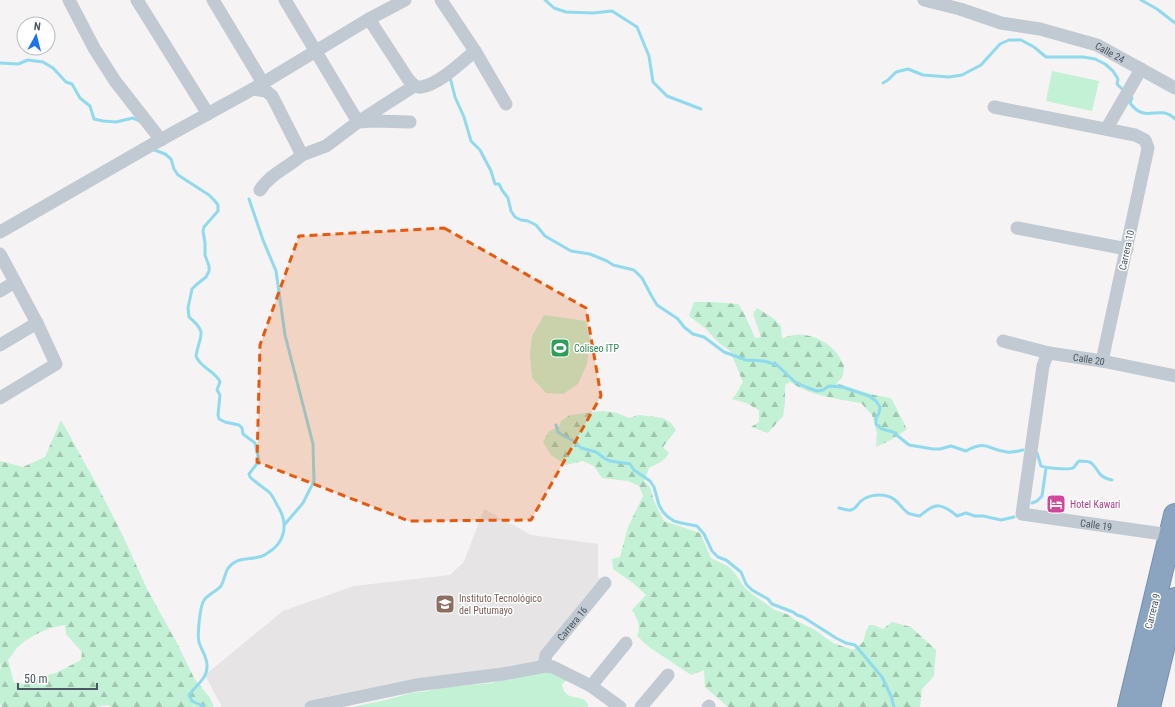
<svg xmlns="http://www.w3.org/2000/svg" width="1175" height="707" viewBox="0 0 1175 707" font-family="'Roboto Condensed',sans-serif">
	<style>
		.education { fill: #e6e4e5 }
		.green { fill: #c3f1d5 }
		.forest { fill: url(#forest-firs); fill-rule: evenodd }
		.lines { fill: none; stroke-linecap: round; stroke-linejoin: round }
		.stream { stroke: #90daee; stroke-width: 3 }
		.highway-casing { stroke: #7690ad; stroke-width: 24 }
		.street { stroke: #c1cad2; stroke-width: 13 }
		.highway { stroke: #8ba5c1; stroke-width: 22 }
		.marked { fill: #e8590c; fill-opacity: 0.2; stroke: #e8590c; stroke-width: 3; stroke-dasharray: 8 5; stroke-linejoin: round }
		.labels { text-anchor: middle; stroke-width: 3; stroke-linejoin: round; paint-order: stroke }
		.street-label { font-size: 10px; fill: #4a5661; stroke: #fff }
		.leisure-label { font-size: 10px; fill: #27864d; stroke: #fff; text-anchor: start }
		.hotel-label { font-size: 10px; fill: #b23c85; stroke: #fff; text-anchor: start }
		.education-label { font-size: 10px; fill: #785e54; stroke: #fff; text-anchor: start }
	</style>
	<defs>
		<pattern id="forest-firs" width="22" height="20" patternUnits="userSpaceOnUse"><rect width="22" height="20" fill="#c3f1d5"/><path d="M5 1l3.5 6h-7zM16 11l3.5 6h-7z" fill="#a0c6b0"/></pattern>
	</defs>
	<rect width="100%" height="100%" fill="#f5f3f3"/>
	<path class="education" d="M 484,509 L 531,535 L 598,544 L 598,577 L 605,583 L 545,660 L 311,707 L 222,707 L 205,675 L 283,611 L 354,586 L 450,575 L 464,562 Z"/>
	<path class="green" d="M 1052,71 L 1099,81 L 1092,111 L 1046,101 Z
		M 544,315 L 586,321 L 590,341 L 587,364 L 578,384 L 563,394 L 546,393 L 532,378 L 530,355 L 532,336 Z
		M 552,671 L 567,680 L 562,684 C 564,705 587,691 588,707 L 352,707 L 386,700 L 411,693 L 428,691 L 436,688 L 492,683 L 500,680 Z"/>
	<path class="forest" d="M 694,302 L 712,302 L 738,304 L 744,313 L 755,338 L 761,337 L 753,314 L 757,308 L 773,318 L 781,326 L 782,339 C 802,328 831,340 841,360 C 842,362 843,364 844,366 C 844,369 843,375 842,378 L 836,383 L 874,395 L 891,398 L 907,429 L 891,440 L 876,447 L 877,433 L 872,415 L 861,403 C 837,399 811,396 790,382 L 785,385 L 785,402 L 783,416 L 768,433 L 751,427 L 759,422 L 759,410 L 746,403 L 732,399 L 736,394 L 743,382 L 730,351 L 719,343 L 705,328 L 689,316 Z
		M 603,411 L 617,413 L 629,418 L 639,415 L 663,418 L 671,423 L 676,430 L 663,447 L 669,453 C 665,461 657,464 649,468 L 644,481 L 650,487 L 654,501 L 664,521 L 700,533 L 711,558 L 729,567 L 734,572 L 745,588 L 752,594 L 775,610 L 789,615 L 795,620 L 815,630 L 833,643 L 853,650 L 863,642 L 866,631 L 869,625 L 874,625 L 883,629 L 892,622 L 911,627 L 936,650 L 934,676 L 922,689 L 920,707 L 728,707 L 705,687 L 704,670 L 691,675 L 649,647 L 637,636 C 642,626 637,619 632,610 L 646,595 L 633,583 L 613,569 L 612,559 L 620,557 L 628,527 L 643,496 L 639,486 L 628,481 L 602,478 L 594,466 L 583,461 L 566,465 L 551,455 L 543,442 L 549,431 L 559,427 L 561,421 L 570,415 Z
		M 61,420 L 98,487 L 123,536 L 147,589 L 178,645 L 194,678 L 210,698 L 214,707 L 110,707 L 108,705 L 96,707 L 2,707 L 0,704 L 0,670 L 1,668 L 0,662 L 0,461 L 23,467 L 45,457 ZM 65,625 L 66,634 L 82,652 L 81,660 L 56,673 L 42,676 L 24,684 L 14,683 L 8,660 C 12,656 15,649 20,645 C 32,635 49,627 65,625 Z"/>
	<g class="lines">
		<path class="stream" d="M 545,0 L 554,8 L 566,12 L 593,13 L 612,11 L 637,27 L 649,56 L 653,82 L 667,96 L 701,109
			M 1141,0 L 1157,9 L 1175,23
			M 0,63 L 18,64 L 28,60 L 43,62 L 53,68 L 66,82 L 72,84 L 80,98 L 90,106 L 94,119 L 103,121 L 116,122 L 133,118 L 139,121
			M 450,77 L 455,97 L 464,117 L 471,141 L 480,150 L 491,171 L 495,184 L 499,184 L 502,190 L 508,198 L 511,211 L 515,217 L 521,220 L 528,221 L 536,225 L 545,236 L 571,251 L 590,254 L 607,261 L 613,265 L 634,270 L 642,278 L 651,295 L 657,305 L 678,319 L 684,327 L 693,334 L 704,337 L 724,352 L 746,360 L 764,361 L 777,365 L 795,382 L 806,387 L 817,391 L 823,390 L 829,386 L 842,387 L 869,396 L 876,401 L 880,407 L 879,413 L 876,418 L 876,424 L 882,429 L 893,432 L 909,445 L 933,449 L 940,449 L 951,446 L 966,451 C 987,439 988,450 1007,452 C 1012,453 1018,451 1023,450
			M 883,83 L 888,80 L 896,72 L 908,69 L 923,75 L 949,77 L 962,75 L 981,65 L 1000,44 L 1009,40 L 1021,40 L 1034,47 L 1046,57 L 1083,57 L 1095,59 L 1105,64 L 1113,71 L 1118,79 L 1117,84 L 1124,91
			M 1130,96 L 1132,98 L 1130,103 C 1146,125 1160,103 1175,119
			M 152,149 L 165,154 L 171,159 L 174,169 L 178,175 L 209,195 L 214,200 L 218,205 L 218,211 L 204,227 L 203,231 L 205,243 L 205,255 L 209,266 L 209,271 L 206,277 L 196,285 L 192,289 L 188,308 L 189,317 C 209,334 199,335 196,356 C 200,368 216,371 220,382 L 217,390 L 220,395 L 218,415 L 219,419 L 225,422 L 239,425 L 242,428 L 243,434 L 255,443 L 259,461 L 249,474 L 250,477 C 256,483 263,487 269,492 C 273,496 275,501 277,505 C 289,523 286,543 266,554 C 258,560 246,557 237,561 C 223,568 227,576 221,586 C 216,592 206,595 203,602 C 200,609 197,635 199,642 C 201,650 208,658 207,667 C 207,679 195,686 189,695 L 192,701 L 205,707
			M 249,199 L 263,240 L 276,271 L 285,335 L 313,444 L 314,481 L 303,503 L 285,524
			M 556,425 L 558,432 L 564,436 L 572,440 L 581,448 L 596,452 L 604,458 L 610,461 L 630,464 L 634,470 L 650,481 L 654,487 L 659,505 L 663,512 L 668,517 L 674,521 L 681,523 L 697,526 L 704,534 L 712,551 L 718,557 L 726,560 L 741,572 L 746,584 L 752,590 L 768,599 L 772,604 L 793,612 L 797,615 L 803,617 L 836,638 L 846,643 L 855,645 L 882,677 L 891,696 L 894,707
			M 1037,453 L 1041,466 C 1045,468 1069,470 1073,468 C 1076,466 1076,463 1079,461 C 1095,461 1092,464 1100,474 C 1103,478 1108,479 1112,480
			M 1032,503 L 1037,501 L 1042,496 L 1046,468
			M 839,508 C 843,509 848,511 851,510 C 856,509 857,505 860,502 C 867,495 878,494 887,496 C 897,498 900,507 908,513 C 911,515 916,515 920,516 C 935,502 942,503 957,516 L 966,513 L 975,516 L 983,516 L 1001,520 L 1014,517"/>
		<defs>
			<path id="highway" d="M 1129,707 L 1175,515
				M 1149,707 L 1175,599"/>
		</defs>
		<use href="#highway" class="highway-casing"/>
		<g class="street">
			<path d="M 69,0 L 94,48 L 115,81 L 161,140"/>
			<path d="M 137,0 L 208,114"/>
			<path d="M 213,0 L 263,83"/>
			<path d="M 285,0 L 358,122 L 414,86"/>
			<path d="M 441,0 L 475,51"/>
			<path id="s1" d="M 924,0 L 960,9 L 1001,23 L 1040,29 L 1097,45 L 1175,88"/>
			<path d="M 369,19 L 408,79 C 412,83 415,88 421,87 C 438,85 462,62 475,51 L 506,104"/>
			<path d="M 253,89 L 266,91 L 272,96 L 302,155 C 289,167 270,174 260,190"/>
			<path d="M 994,107 L 1135,135 L 1145,140 L 1148,148 L 1102,361"/>
			<path d="M 1107,128 L 1141,69"/>
			<path d="M 302,155 L 326,146 L 358,122 L 375,121 L 410,122"/>
			<path d="M 1017,228 L 1127,249"/>
			<path d="M 0,232 L 153,144 L 253,89 L 369,19 L 405,0"/>
			<path d="M 0,254 L 37,323 L 56,364 L 0,398"/>
			<path d="M 0,291 L 15,282"/>
			<path id="s2" d="M 1003,341 L 1049,353 L 1102,361 L 1175,376"/>
			<path d="M 0,345 L 37,323"/>
			<path id="s3" d="M 1049,353 L 1047,355 L 1043,366 L 1022,514 L 1170,535"/>
			<path id="s4" d="M 546,666 L 545,660 L 546,655 L 605,583"/>
			<path d="M 591,686 L 626,643"/>
			<path d="M 311,707 L 416,685 L 503,674 L 546,666 L 553,667 L 591,686 L 620,707"/>
			<path d="M 641,707 L 668,675"/>
			<path d="M 708,707 L 709,706"/>
		</g>
		<use href="#highway" class="highway"/>
	</g>
	<path class="marked" d="M 444,228 L 586,308 L 601,396 L 531,520 L 409,521 L 257,462 L 260,345 L 299,236 Z"/>
	<defs>
		<symbol id="stadium-square" viewBox="-11 -11 22 22"><rect x="-9" y="-9" width="18" height="18" rx="4" fill="#2e9e5b" stroke="#fff"/><path d="M0-5a6.5 5 0 1 0 0 10a6.5 5 0 1 0 0-10ZM-3.5-1.8h7v3.6h-7Z" fill="#fff"/></symbol>
		<symbol id="hotel-square" viewBox="-11 -11 22 22"><rect x="-9" y="-9" width="18" height="18" rx="4" fill="#d1479c" stroke="#fff"/><path d="M-6-4.5h1.5V1H6V5H4.5V3h-9V5H-6ZM-4 0a1.8 1.8 0 1 1 3.6 0ZM.5 0V-2.5h3Q6-2.5 6 0Z" fill="#fff"/></symbol>
		<symbol id="university-square" viewBox="-11 -11 22 22"><rect x="-9" y="-9" width="18" height="18" rx="4" fill="#8d6e63" stroke="#fff"/><path d="M0-5L7-2L0 1L-7-2ZM-4 1L0 2.5L4 1V4Q0 6-4 4Z" fill="#fff"/></symbol>
	</defs>
	<g fill-rule="evenodd">
		<use href="#stadium-square" x="549" y="337" width="22" height="22"/>
		<use href="#hotel-square" x="1045" y="493" width="22" height="22"/>
		<use href="#university-square" x="434" y="593" width="22" height="22"/>
	</g>
	<g class="labels">
		<g class="street-label">
			<text dy="4" stroke="none"><textPath href="#s1" startOffset="194">Calle 24</textPath></text>
			<text transform="translate(1126 250) rotate(-78)" y="4">Carrera 10</text>
			<text dy="4" stroke="none"><textPath href="#s2" startOffset="88">Calle 20</textPath></text>
			<text dy="4" stroke="none"><textPath href="#s3" startOffset="239">Calle 19</textPath></text>
			<text transform="translate(1152 611) rotate(-76)" y="4">Carrera 9</text>
			<text dy="4" stroke="none"><textPath href="#s4" startOffset="52">Carrera 16</textPath></text>
		</g>
		<g class="leisure-label">
			<text x="574" y="352">Coliseo ITP</text>
		</g>
		<g class="hotel-label">
			<text x="1070" y="508">Hotel Kawari</text>
		</g>
		<g class="education-label">
			<text x="459" y="602">Instituto Tecnológico<tspan x="459" dy="12">del Putumayo</tspan></text>
		</g>
	</g>
	<g transform="translate(36 36) rotate(7)"><circle r="19" fill="#ffffff" stroke="#b7bbc0"/>
	<path d="M0-3L7 15L0 10L-7 15Z" fill="#1a73e8"/>
	<text y="-6" font-size="11" font-weight="bold" text-anchor="middle" fill="#4a5661">N</text>
	</g>
	<path d="M18 683v6h79v-6" fill="none" stroke="#4a5661" stroke-width="2"/>
	<text x="24" y="683" font-size="12" fill="#4a5661" stroke="#ffffff" stroke-width="3" paint-order="stroke">50 m</text>
</svg>
